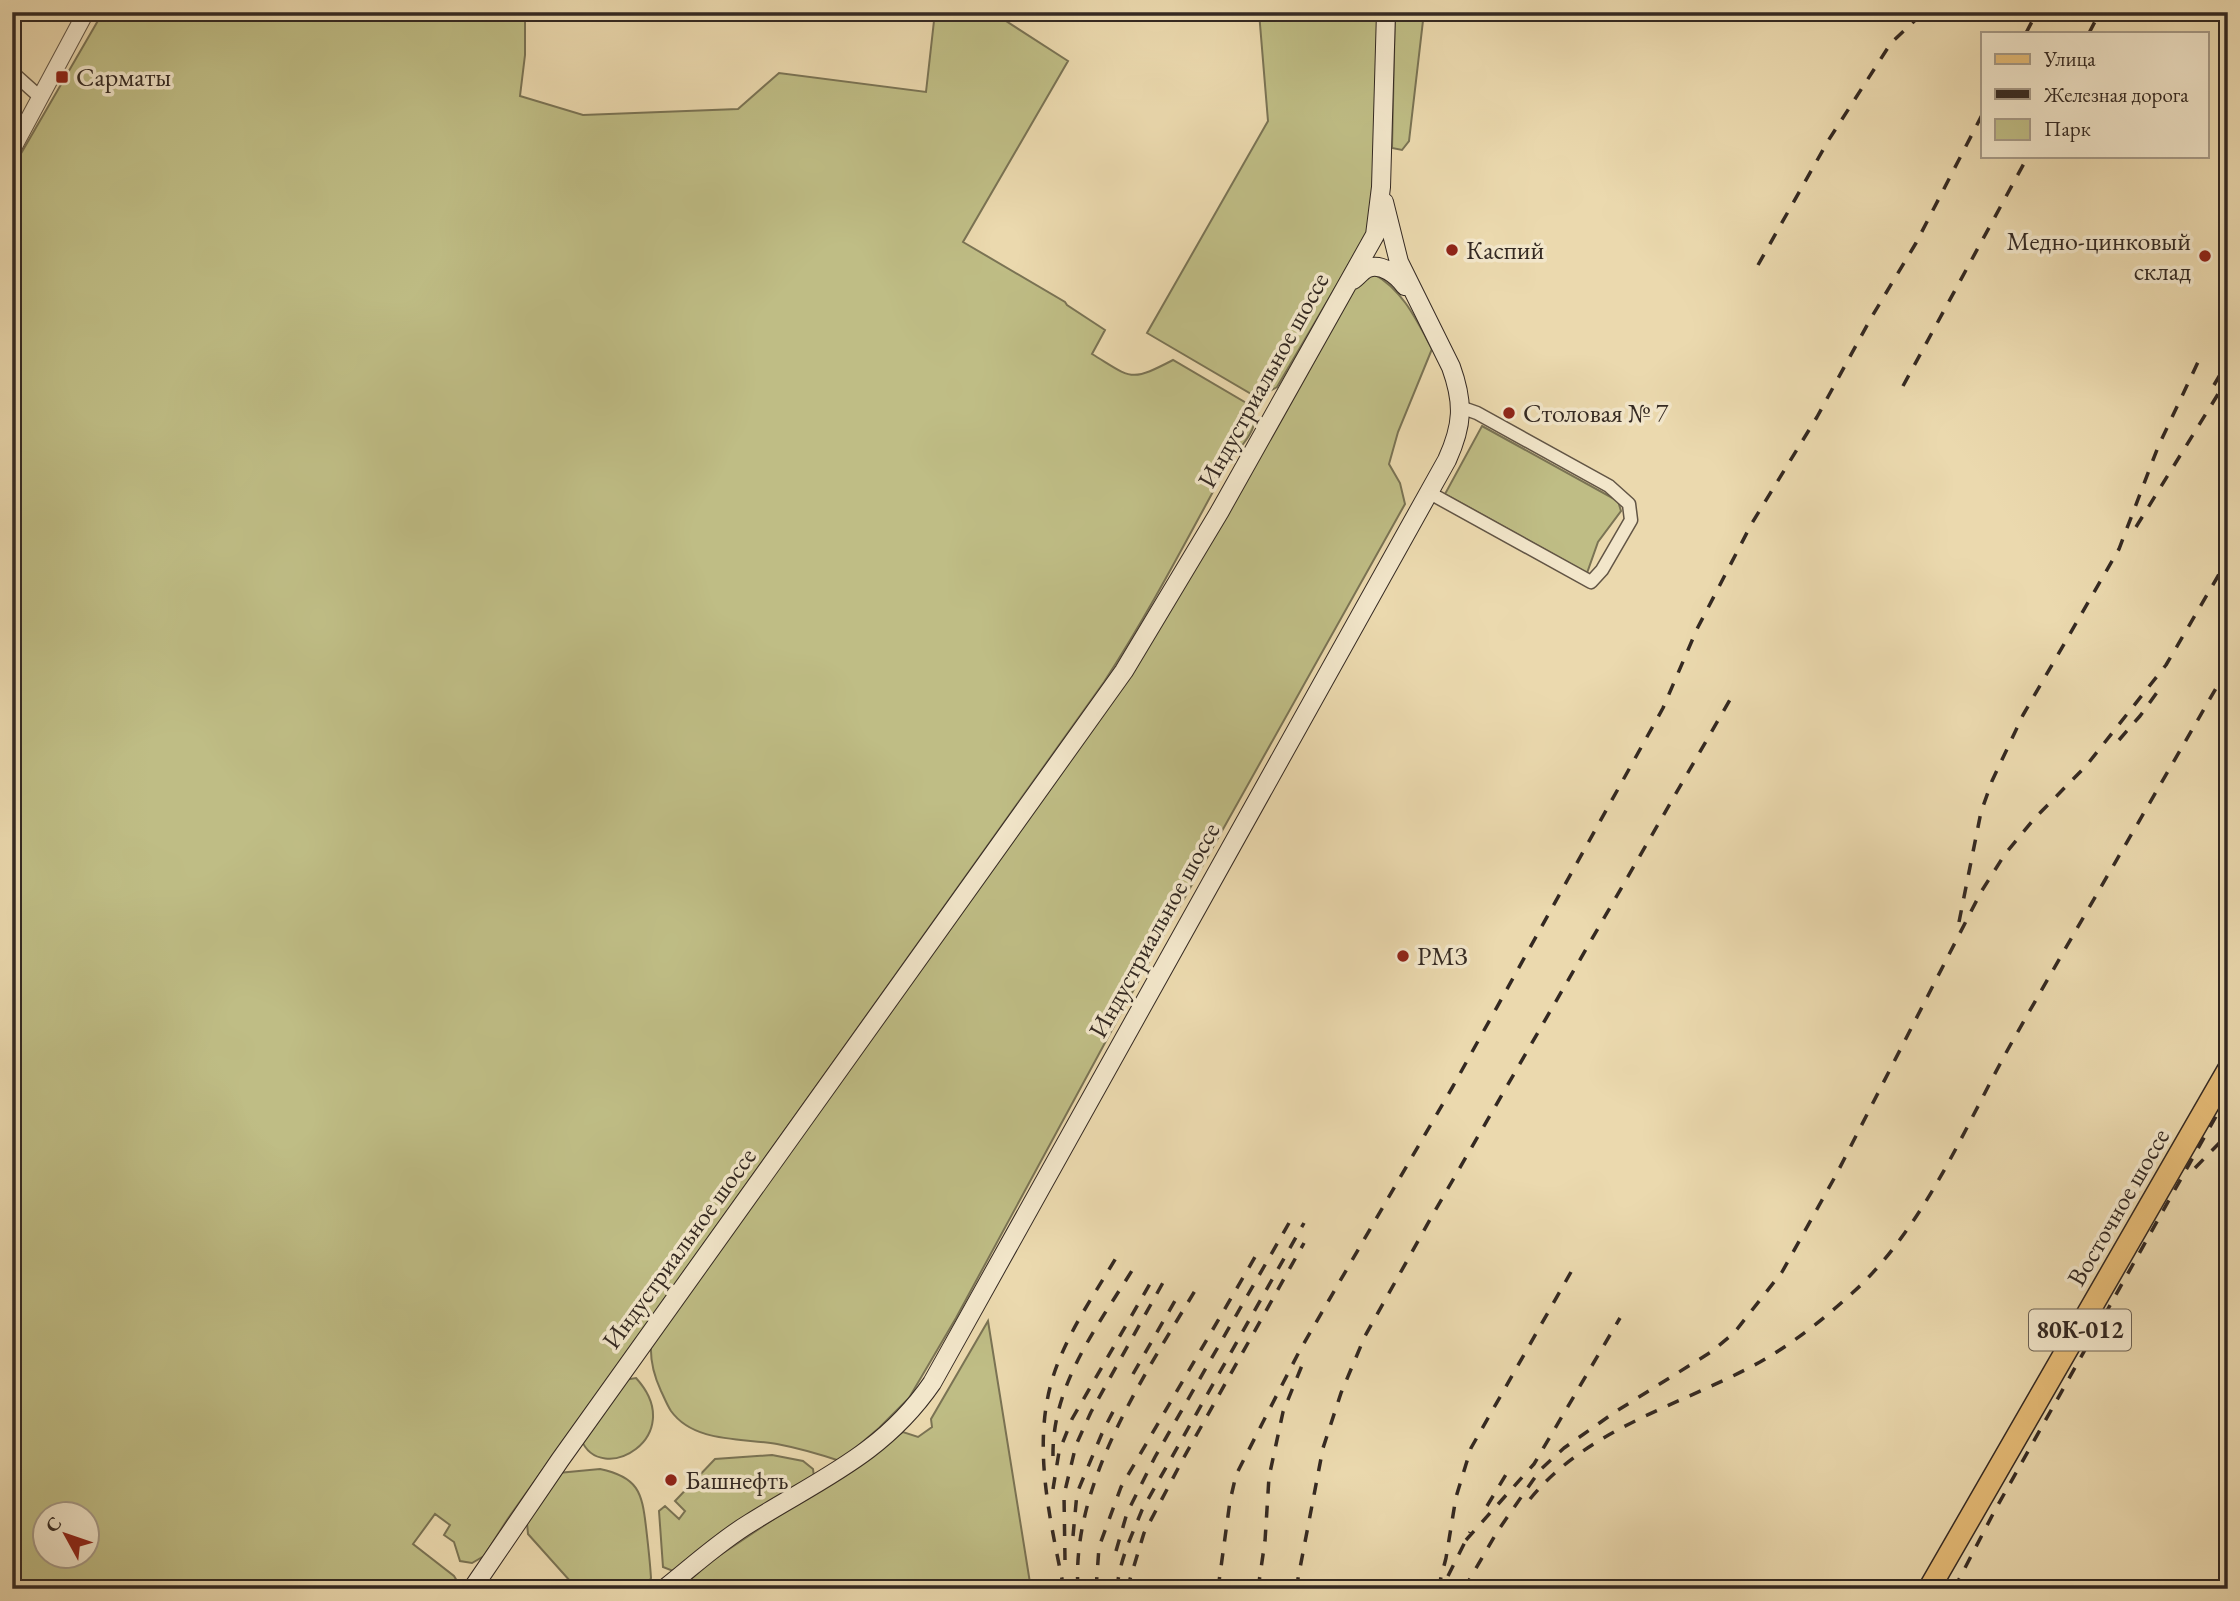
<svg xmlns="http://www.w3.org/2000/svg" width="2240" height="1601" viewBox="0 0 2240 1601" font-family="'EB Garamond',serif">
	<style>
		.green { fill: #bfbd85; stroke: #7a7354; stroke-width: 2; fill-rule: evenodd }
		.lines { fill: none; stroke-linecap: round; stroke-linejoin: round }
		.minor-casing { stroke: #625545; stroke-width: 15 }
		.tertiary-casing { stroke: #625545; stroke-width: 18 }
		.secondary-casing { stroke: #342922; stroke-width: 20 }
		.primary-casing { stroke: #342922; stroke-width: 24 }
		.minor { stroke: #f2e6ca; stroke-width: 12 }
		.tertiary { stroke: #f2e6ca; stroke-width: 16 }
		.secondary { stroke: #f2e6ca; stroke-width: 18 }
		.primary { stroke: #e6bc77; stroke-width: 21 }
		.rail { stroke: #342922; stroke-width: 3.5; stroke-dasharray: 12 12; stroke-linecap: butt }
		.poi-dot { fill: #8f2418; stroke: #f2e6ca; stroke-width: 2.5 }
		.labels { text-anchor: middle; stroke-width: 7; stroke-linejoin: round; paint-order: stroke }
		.shield { fill: #f2e6ca; stroke: #6d6254; stroke-width: 2 }
		.shield-label { font-size: 24px; font-weight: bold; fill: #342922 }
		.poi-label { font-size: 26px; fill: #342922; stroke: #f2e6ca; text-anchor: start }
		.street-label { font-size: 26px; fill: #342922; stroke: #f2e6ca }
	</style>
	<rect width="100%" height="100%" fill="#ebd9ae"/>
	<filter id="stains"><feTurbulence type="fractalNoise" baseFrequency=".00286" numOctaves="4"/><feColorMatrix values="0 0 0 0 .2 0 0 0 0 .09 0 0 0 0 .02 0 0 0 .5 -.17"/></filter>
	<radialGradient id="worn" r=".72"><stop offset=".6" stop-color="#630" stop-opacity="0"/><stop offset="1" stop-color="#630" stop-opacity=".3"/></radialGradient>
	<path class="green" d="M 103,12 L 525,12 L 525,55 L 520,96 L 583,115 L 738,109 L 779,73 L 926,92 L 935,12 L 992,12 L 1068,61 L 963,242 L 1065,302 L 1067,305 L 1105,330 L 1092,354 C 1132,378 1129,383 1173,360 L 1248,404 L 1255,415 C 1256,435 1236,450 1227,466 C 1187,539 1149,613 1104,682 L 507,1520 L 484,1556 L 472,1563 L 460,1561 L 454,1542 L 444,1535 L 450,1525 L 435,1514 L 413,1544 L 454,1576 L 460,1586 L 459,1589 L 12,1589 L 12,169 ZM 46,1514 L 88,1514 L 88,1556 L 46,1556 Z
		M 1259,12 L 1379,12 L 1374,208 L 1369,230 L 1277,387 L 1261,396 L 1253,395 L 1147,333 L 1268,121 Z
		M 1395,12 L 1424,12 L 1409,141 L 1402,150 L 1392,148 Z
		M 1374,274 C 1403,290 1417,321 1432,349 L 1398,432 L 1389,464 L 1400,483 L 1405,504 L 1152,956 L 956,1318 L 909,1398 L 879,1428 L 840,1461 C 819,1454 798,1448 777,1444 C 742,1438 694,1443 671,1411 C 667,1405 664,1397 661,1391 C 654,1376 650,1359 651,1343 L 1125,680 L 1350,288 Z
		M 1482,426 L 1618,501 L 1621,511 L 1598,542 L 1587,573 L 1445,494 Z
		M 988,1321 L 1031,1589 L 675,1589 L 677,1584 L 903,1432 L 918,1437 L 932,1427 L 931,1419 Z
		M 636,1378 C 690,1437 600,1488 581,1439 L 624,1380 Z
		M 772,1455 L 803,1461 L 813,1469 L 814,1477 L 673,1571 L 663,1567 L 659,1511 L 665,1506 L 679,1519 L 685,1511 L 675,1501 L 715,1459 Z
		M 600,1469 C 638,1477 642,1492 646,1527 C 648,1544 650,1561 651,1578 L 646,1589 L 565,1589 L 571,1582 L 528,1534 L 527,1523 L 558,1473 Z"/>
	<g class="lines">
		<defs>
			<path id="minor" d="M 12,72 L 41,98
				M 1428,492 L 1591,582 L 1602,570 L 1631,520 L 1629,504 L 1609,486 L 1477,413 L 1460,407"/>
			<path id="tertiary" d="M 12,150 L 86,12"/>
			<path id="secondary" d="M 1353,280 C 1357,277 1363,270 1368,268 C 1382,263 1397,275 1405,286
				M 472,1589 L 560,1460 L 1124,671 L 1220,511 L 1375,235 L 1381,187 L 1386,12
				M 664,1589 C 692,1567 720,1541 750,1523 C 820,1479 883,1454 932,1383 L 1447,460 C 1463,425 1464,403 1451,367 L 1399,262 L 1384,202"/>
			<path id="primary" d="M 1929,1589 L 2228,1070"/>
		</defs>
		<use href="#minor" class="minor-casing"/>
		<use href="#tertiary" class="tertiary-casing"/>
		<use href="#secondary" class="secondary-casing"/>
		<use href="#primary" class="primary-casing"/>
		<use href="#minor" class="minor"/>
		<use href="#tertiary" class="tertiary"/>
		<use href="#secondary" class="secondary"/>
		<use href="#primary" class="primary"/>
		<path class="rail" d="M 2026,33 L 2037,12
			M 2089,33 L 2100,12
			M 1758,265 L 1828,141 L 1891,43 L 1924,12
			M 2214,385 L 2228,361
			M 1903,386 L 2028,156
			M 2136,527 L 2228,378
			M 2119,740 L 2140,716 L 2158,691
			M 1959,922 L 1981,812 L 1992,781 L 2023,715 L 2119,549 L 2158,447 L 2199,360
			M 2195,1168 L 2228,1134
			M 1133,1374 L 1180,1292
			M 1053,1456 C 1052,1385 1097,1327 1133,1269
			M 1053,1489 L 1059,1452 L 1072,1419 L 1155,1275
			M 1530,1499 C 1589,1427 1682,1405 1760,1362 C 1797,1341 1830,1314 1861,1285 C 1930,1216 1965,1126 2012,1042 C 2080,922 2150,803 2219,683
			M 1487,1506 L 1510,1468
			M 1073,1536 L 1077,1493 L 1103,1431 L 1118,1402
			M 1466,1540 L 1534,1464 L 1620,1318
			M 1116,1551 L 1127,1513 L 1155,1457 L 1289,1223
			M 1065,1560 L 1064,1495 L 1076,1445 L 1091,1412 L 1165,1279
			M 1448,1576 L 1470,1532
			M 1064,1589 C 1049,1513 1028,1432 1060,1358 C 1075,1321 1100,1286 1120,1251
			M 1078,1589 C 1071,1484 1144,1376 1196,1289
			M 1096,1589 L 1099,1547 L 1121,1487 L 1255,1257
			M 1117,1589 C 1119,1561 1132,1535 1142,1510 L 1304,1223
			M 1127,1589 L 1144,1533 L 1183,1459 L 1304,1243
			M 1218,1589 L 1230,1501 L 1236,1475 L 1265,1418 L 1300,1350 L 1452,1088 L 1663,708 L 1697,629 L 1752,523 L 1817,417 L 1871,318 L 1916,243 L 1983,113
			M 1258,1589 L 1265,1541 L 1269,1477 L 1283,1412 L 1305,1358
			M 1296,1589 L 1323,1448 L 1341,1393 L 1365,1336 L 1432,1216 L 1731,698
			M 1438,1589 L 1446,1558 L 1456,1497 L 1471,1448 L 1571,1272
			M 1464,1589 L 1497,1532 L 1540,1470 L 1564,1448 L 1615,1412 L 1711,1352 L 1734,1333 L 1782,1272 L 1836,1175 L 1981,892 L 2005,854 L 2034,819 L 2086,766 L 2166,665 L 2228,559
			M 1954,1589 L 1994,1512 L 2228,1095"/>
	</g>
	<g class="poi-dot">
		<rect x="55" y="70" width="14" height="14" rx="3.5"/>
		<circle cx="1452" cy="250" r="7"/>
		<circle cx="2205" cy="256" r="7"/>
		<circle cx="1509" cy="413" r="7"/>
		<circle cx="1403" cy="956" r="7"/>
		<circle cx="671" cy="1480" r="7"/>
	</g>
	<g class="labels">
		<rect class="shield" x="2029" y="1309.5" width="102" height="41" rx="5"/>
		<g class="shield-label">
			<text x="2080" y="1338">80К-012</text>
		</g>
		<g class="poi-label">
			<text x="76" y="86">Сарматы</text>
			<text x="2191" y="250" text-anchor="end">Медно-цинковый<tspan x="2191" dy="30">склад</tspan></text>
			<text x="1466" y="259">Каспий</text>
			<text x="1523" y="422">Столовая № 7</text>
			<text x="1417" y="965">РМЗ</text>
			<text x="685" y="1489">Башнефть</text>
		</g>
		<g class="street-label">
			<text transform="translate(1263 380) rotate(-61)" y="9">Индустриальное шоссе</text>
			<text transform="translate(1154 930) rotate(-61)" y="9">Индустриальное шоссе</text>
			<text transform="translate(2118 1207) rotate(-60)" y="9">Восточное шоссе</text>
			<text transform="translate(679 1248) rotate(-54)" y="9">Индустриальное шоссе</text>
		</g>
	</g>
	<rect width="2240" height="1601" fill="none" stroke="#ebd9ae" stroke-width="42"/>
	<rect x="14" y="14" width="2212" height="1573" fill="none" stroke="#342922" stroke-width="3.5"/>
	<rect x="21" y="21" width="2198" height="1559" fill="none" stroke="#342922" stroke-width="2"/>
	<rect x="1981" y="32" width="228" height="126" fill="#f2e6ca" stroke="#a69a87" stroke-width="2"/>
	<rect x="1995" y="54" width="35" height="10" fill="#e6bc77" stroke="#a69a87" stroke-width="2"/>
	<text x="2044" y="66" font-size="21" fill="#342922">Улица</text>
	<rect x="1995" y="89" width="35" height="10" fill="#342922" stroke="#a69a87" stroke-width="2"/>
	<text x="2044" y="102" font-size="21" fill="#342922">Железная дорога</text>
	<rect x="1995" y="119" width="35" height="21" fill="#bfbd85" stroke="#a69a87" stroke-width="2"/>
	<text x="2044" y="136" font-size="21" fill="#342922">Парк</text>
	<g transform="translate(66 1535) rotate(310)"><circle r="33" fill="#f2e6ca" stroke="#a69a87" stroke-width="2"/>
	<path d="M0-5L12 26L0 18L-12 26Z" fill="#8f2418"/>
	<text y="-10" font-size="19" font-weight="bold" text-anchor="middle" fill="#342922">С</text>
	</g>
	<rect width="100%" height="100%" filter="url(#stains)"/>
	<rect width="100%" height="100%" fill="url(#worn)"/>
</svg>
